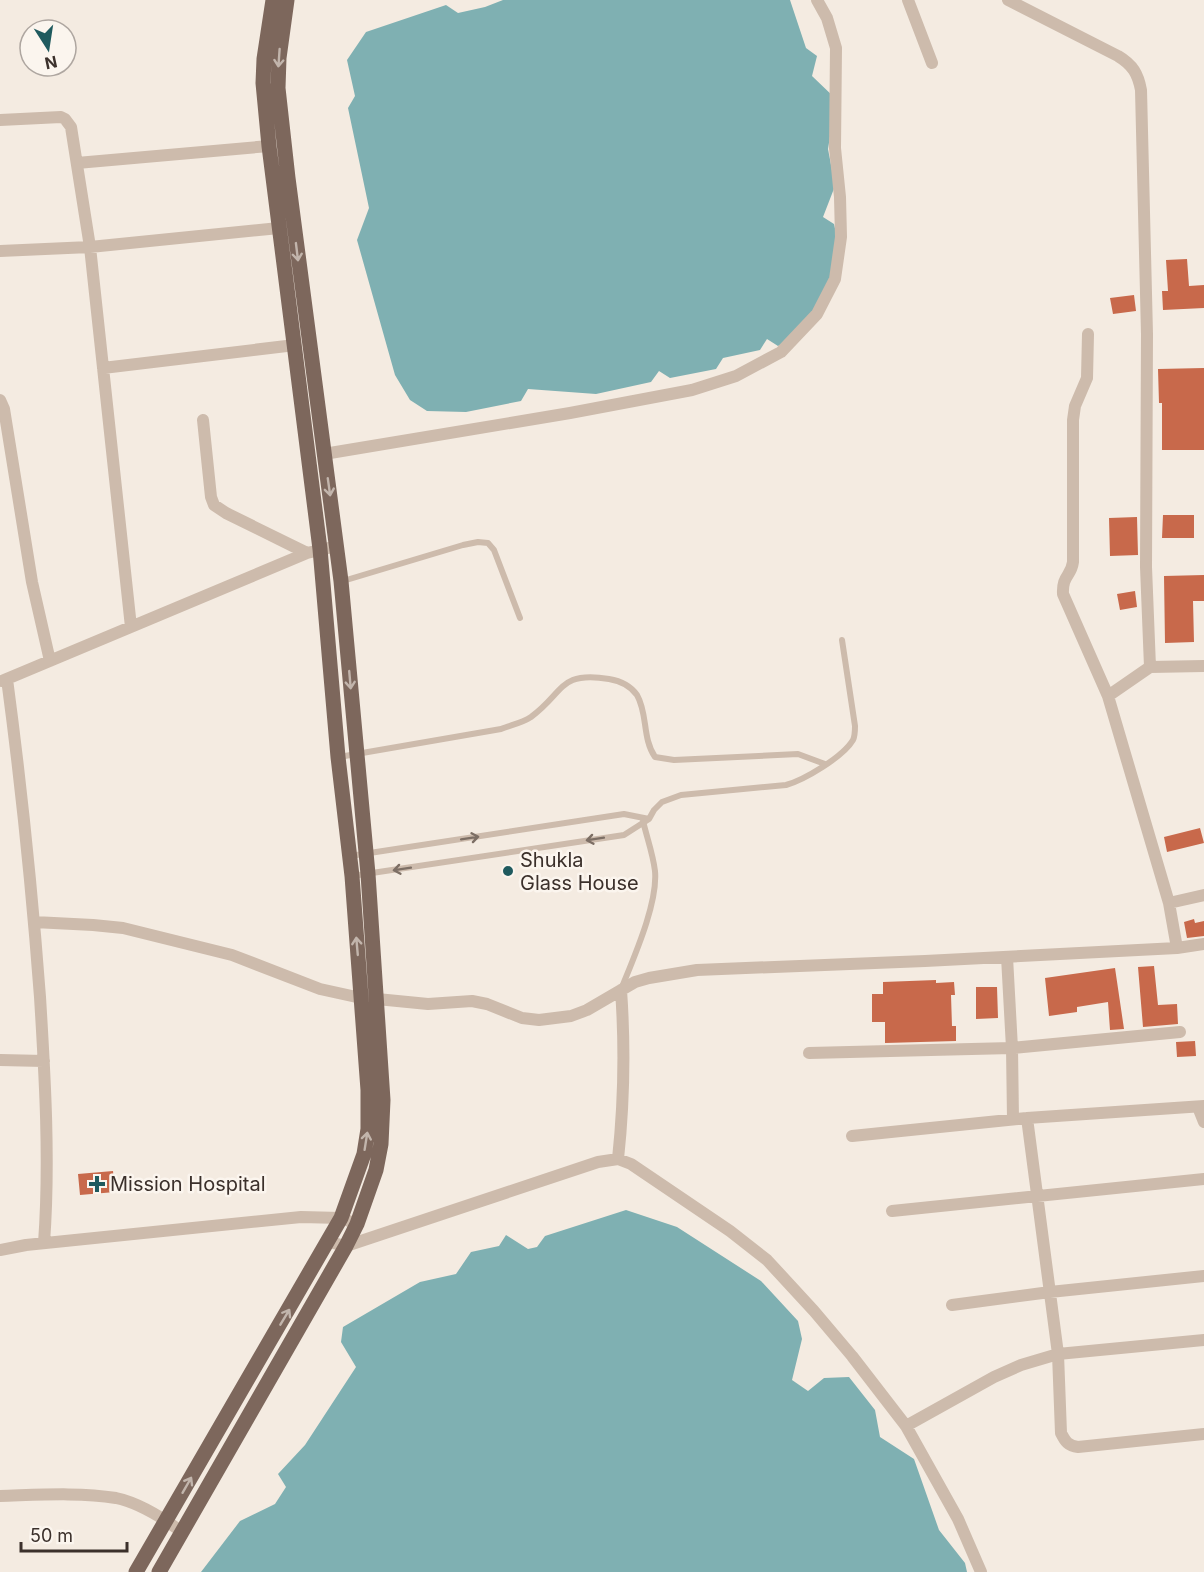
<svg xmlns="http://www.w3.org/2000/svg" width="1204" height="1572" viewBox="0 0 1204 1572" font-family="Inter,sans-serif">
	<style>
		.water { fill: #7fb0b2 }
		.building { fill: #c8694b }
		.lines { fill: none; stroke-linecap: round; stroke-linejoin: round }
		.lane { stroke: #cdbbac; stroke-width: 6 }
		.street { stroke: #cdbbac; stroke-width: 12 }
		.primary { stroke: #7d675c; stroke-width: 15 }
		.oneway { stroke: #c2b5ac }
		.oneway2 { stroke: #7d6f65 }
		.poi-dot { fill: #1f5a5e; stroke: #fbf5ee; stroke-width: 2 }
		.labels { text-anchor: middle; stroke-width: 5; stroke-linejoin: round; paint-order: stroke }
		.poi-label { font-size: 20px; fill: #3b302b; stroke: #fbf5ee; text-anchor: start }
	</style>
	<rect width="100%" height="100%" fill="#f4ebe1"/>
	<path class="water" d="M 503,0 L 790,0 L 806,48 L 817,56 L 812,76 L 836,99 L 828,149 L 835,186 L 823,217 L 834,224 L 840,251 L 829,292 L 804,331 L 778,346 L 767,339 L 760,350 L 723,358 L 716,369 L 670,378 L 659,371 L 651,382 L 596,394 L 528,389 L 521,401 L 466,412 L 427,411 L 410,400 L 395,375 L 357,240 L 369,208 L 348,108 L 355,96 L 347,60 L 366,32 L 446,5 L 458,13 L 485,7 Z
		M 626,1210 L 677,1227 L 761,1281 L 798,1321 L 802,1339 L 792,1380 L 808,1391 L 824,1378 L 849,1377 L 875,1410 L 880,1437 L 914,1459 L 939,1530 L 965,1563 L 967,1572 L 201,1572 L 240,1521 L 275,1504 L 286,1487 L 278,1474 L 305,1445 L 356,1367 L 341,1342 L 343,1327 L 420,1282 L 456,1274 L 471,1252 L 499,1246 L 506,1235 L 528,1249 L 537,1247 L 545,1236 Z"/>
	<path class="building" d="M 1187,259 L 1189,286 L 1204,285 L 1204,308 L 1163,310 L 1162,291 L 1168,291 L 1166,260 Z
		M 1134,295 L 1136,311 L 1113,314 L 1110,298 Z
		M 1204,368 L 1204,450 L 1162,450 L 1162,403 L 1159,403 L 1158,369 Z
		M 1163,515 L 1194,515 L 1194,538 L 1162,538 Z
		M 1137,517 L 1138,555 L 1110,556 L 1109,518 Z
		M 1204,575 L 1204,601 L 1193,601 L 1194,642 L 1165,643 L 1164,576 Z
		M 1135,591 L 1137,607 L 1120,610 L 1117,594 Z
		M 1200,828 L 1204,843 L 1167,852 L 1164,837 Z
		M 1194,919 L 1195,923 L 1204,921 L 1204,936 L 1187,938 L 1184,922 Z
		M 1154,966 L 1158,1005 L 1177,1004 L 1178,1024 L 1143,1027 L 1138,967 Z
		M 1115,968 L 1124,1029 L 1110,1030 L 1108,1002 L 1077,1007 L 1077,1012 L 1049,1016 L 1045,978 Z
		M 936,980 L 936,983 L 954,982 L 955,995 L 951,995 L 952,1026 L 956,1026 L 956,1041 L 885,1043 L 885,1022 L 872,1022 L 872,994 L 883,994 L 883,982 Z
		M 976,987 L 997,987 L 998,1018 L 976,1019 Z
		M 1195,1041 L 1196,1056 L 1177,1057 L 1176,1042 Z
		M 113,1171 L 115,1192 L 80,1195 L 78,1174 Z"/>
	<g class="lines">
		<path class="lane" d="M 343,581 L 463,545 L 478,542 L 488,543 L 494,550 L 520,618
			M 339,757 L 501,729 C 511,725 522,723 531,717 C 565,692 558,671 609,679 C 621,681 630,685 637,695 C 648,714 642,738 655,757 L 674,760 L 798,754 L 825,764
			M 350,856 L 624,814 L 649,819
			M 352,876 L 624,835 L 649,819 L 654,810 L 662,802 L 681,795 L 786,785 C 804,780 843,757 853,740 C 855,736 855,731 855,726 L 842,640
			M 622,987 C 634,957 658,903 655,871 C 653,854 647,838 643,821"/>
		<path class="street" d="M 908,0 L 932,63
			M 1008,0 L 1118,56 C 1133,65 1138,74 1141,90 L 1147,334 L 1146,567 L 1150,667
			M 0,120 L 61,117 L 65,119 L 71,127 L 90,247 L 131,627
			M 77,163 L 269,146
			M 0,251 L 90,247 L 279,228
			M 1088,334 L 1087,378 L 1075,406 L 1073,420 L 1073,562 C 1071,577 1062,575 1063,594 L 1108,696 L 1169,903 L 1177,948
			M 103,368 L 295,345
			M 0,400 L 4,409 L 32,582 L 50,661
			M 203,420 L 211,497 L 214,505 L 226,513 L 307,553
			M 324,454 L 570,413 L 692,390 L 736,376 L 781,352 L 817,314 L 835,279 L 841,237 L 840,197 L 835,148 L 836,48 L 827,18 L 817,0
			M 7,679 C 21,784 32,890 40,997 C 45,1078 50,1162 44,1243
			M 2,681 L 307,553 L 337,546
			M 1108,696 L 1150,667 L 1204,666
			M 1169,903 L 1204,895
			M 34,922 L 93,925 L 123,928 L 232,955 L 320,989 L 361,998
			M 1007,957 L 1012,1048 L 1013,1119
			M 377,999 L 428,1004 L 472,1001 L 487,1004 L 522,1018 L 539,1020 L 571,1016 L 587,1010 L 635,982 L 649,978 L 697,970 L 925,961 L 1177,948 L 1204,944
			M 809,1053 L 1012,1048 L 1180,1032
			M 0,1060 L 44,1061
			M 1198,1107 L 1204,1122
			M 1027,1118 L 1058,1354 L 1061,1433 C 1065,1441 1068,1446 1078,1447 L 1204,1434
			M 852,1136 L 1027,1118 L 1204,1106
			M 618,1159 C 624,1103 625,1046 621,990
			M 892,1211 L 1204,1179
			M 329,1242 L 346,1246 L 598,1162 L 618,1159 L 631,1164 L 730,1231 L 767,1260 L 814,1311 L 852,1356 L 906,1426 L 958,1519 L 981,1572
			M 0,1250 L 26,1245 L 301,1217 L 341,1218 L 357,1224
			M 952,1305 L 1050,1292 L 1204,1276
			M 906,1426 L 994,1377 L 1021,1365 L 1058,1354 L 1204,1340
			M 0,1496 C 37,1495 79,1492 116,1498 C 140,1503 163,1518 182,1532"/>
		<path class="primary" d="M 136,1572 L 341,1218 L 364,1154 L 368,1129 L 368,1090 L 352,876 L 338,757 L 320,549 L 269,146 L 263,83 L 264,59 L 273,0
			M 159,1572 L 346,1246 L 357,1224 L 376,1170 L 381,1144 L 383,1100 L 368,874 L 341,581 L 288,178 L 278,88 L 279,58 L 287,0"/>
	</g>
	<defs><path id="oneway-shaft" d="M-6 0H5M1.5-3L5.5 0L1.5 3" fill="none" stroke-width="1.6" stroke-linecap="round" stroke-linejoin="round" transform="scale(1.5)"/></defs>
	<g class="oneway">
		<use href="#oneway-shaft" transform="translate(279 58) rotate(94)"/>
		<use href="#oneway-shaft" transform="translate(297 252) rotate(83)"/>
		<use href="#oneway-shaft" transform="translate(329 487) rotate(82)"/>
		<use href="#oneway-shaft" transform="translate(350 680) rotate(85)"/>
		<use href="#oneway-shaft" transform="translate(357 946) rotate(-95)"/>
		<use href="#oneway-shaft" transform="translate(366 1141) rotate(-81)"/>
		<use href="#oneway-shaft" transform="translate(285 1317) rotate(-59)"/>
		<use href="#oneway-shaft" transform="translate(187 1485) rotate(-60)"/>
	</g>
	<g class="oneway2">
		<use href="#oneway-shaft" transform="translate(470 838) rotate(-9)"/>
		<use href="#oneway-shaft" transform="translate(595 839) rotate(171)"/>
		<use href="#oneway-shaft" transform="translate(402 869) rotate(171)"/>
	</g>
	<g class="poi-dot">
		<circle cx="508" cy="871" r="6"/>
		<path d="M94 1175h6v6h6v6h-6v6h-6v-6h-6v-6h6z"/>
	</g>
	<g class="labels">
		<g class="poi-label">
			<text x="520" y="867">Shukla<tspan x="520" dy="23">Glass House</tspan></text>
			<text x="110" y="1191">Mission Hospital</text>
		</g>
	</g>
	<g transform="translate(48 48) rotate(168)"><circle r="28" fill="#fbf5ee" stroke="#aea6a0" stroke-width="1.5"/>
	<path d="M0-4.5L10 22L0 15L-10 22Z" fill="#1f5a5e"/>
	<text y="-9" font-size="16" font-weight="bold" text-anchor="middle" fill="#3b302b">N</text>
	</g>
	<path d="M21 1542v9h106v-9" fill="none" stroke="#3b302b" stroke-width="3"/>
	<text x="30" y="1542" font-size="18" fill="#3b302b" stroke="#fbf5ee" stroke-width="4.5" paint-order="stroke">50 m</text>
</svg>
